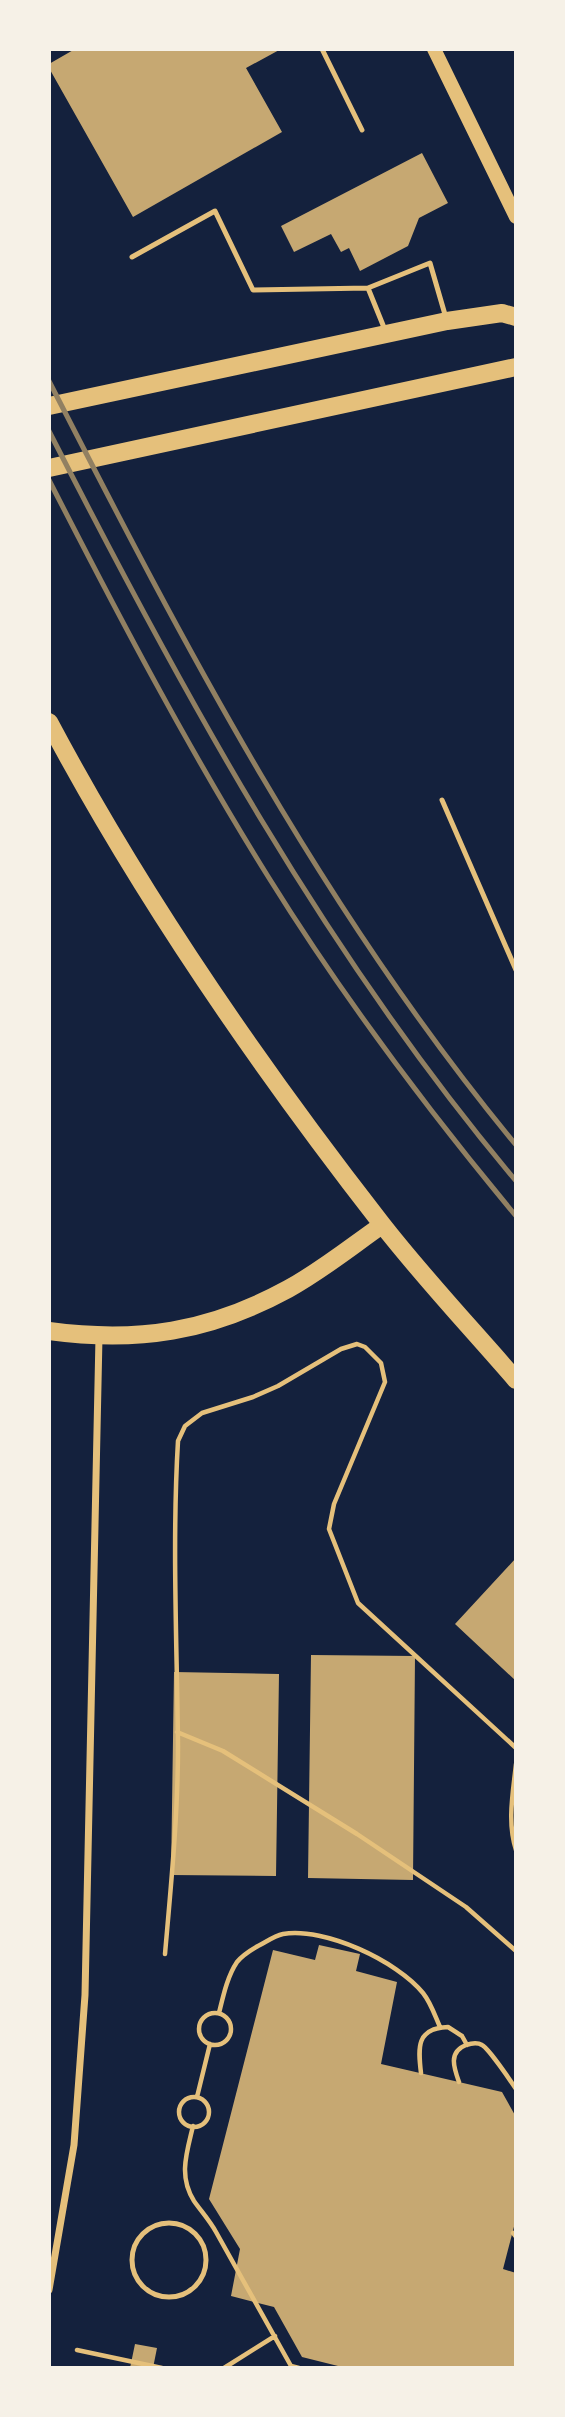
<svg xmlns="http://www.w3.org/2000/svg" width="565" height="2417" viewBox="0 0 565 2417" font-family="'Alegreya Sans',sans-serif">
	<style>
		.building { fill: #c6a872 }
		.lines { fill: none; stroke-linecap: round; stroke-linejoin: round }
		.path { stroke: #e5c07b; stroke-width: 4.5 }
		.service { stroke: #e5c07b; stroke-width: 5 }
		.minor { stroke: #e5c07b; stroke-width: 7 }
		.secondary { stroke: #e5c07b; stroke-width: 14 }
		.primary { stroke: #e5c07b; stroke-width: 18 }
		.rail { stroke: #918062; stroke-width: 5 }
	</style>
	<rect width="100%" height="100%" fill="#14213d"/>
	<path class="building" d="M 75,49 L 281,49 L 246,68 L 282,132 L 133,217 L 49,68 L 49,64 Z
		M 422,153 L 448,203 L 419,218 L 408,246 L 360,271 L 349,248 L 341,252 L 331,234 L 294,252 L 281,226 Z
		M 516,1558 L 516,1681 L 455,1624 Z
		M 311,1655 L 415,1656 L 413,1880 L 308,1878 Z
		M 174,1672 L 279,1674 L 276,1876 L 171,1875 Z
		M 319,1945 L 360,1954 L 356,1971 L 397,1982 L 381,2064 L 502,2092 L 516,2117 L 516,2219 L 503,2269 L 516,2273 L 516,2368 L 346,2368 L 302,2357 L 274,2307 L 231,2296 L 240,2249 L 209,2199 L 273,1950 L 315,1960 Z
		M 135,2344 L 157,2348 L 153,2368 L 130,2368 Z"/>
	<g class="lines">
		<path class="path" d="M 177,1732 L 223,1751 L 357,1834 L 466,1907 L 516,1951
			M 516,1764 C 513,1793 507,1822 516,1850
			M 165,1954 C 171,1885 178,1815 178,1746 C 177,1644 172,1542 178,1441 L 185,1426 L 202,1413 L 253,1397 L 278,1386 L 341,1349 L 357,1344 L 365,1347 L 381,1363 L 385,1382 L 334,1504 L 329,1529 L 358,1603 L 516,1748
			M 219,2013 C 223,1997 227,1977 237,1962 C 242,1956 251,1950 258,1946 C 266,1942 274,1936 283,1934 C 325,1927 397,1961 423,1993 C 431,2003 435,2016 440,2027
			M199 2029a16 16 0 1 1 32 0a16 16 0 1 1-32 0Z
			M 421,2073 C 418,2048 416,2028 448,2027 L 462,2036 L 467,2045
			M 459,2082 C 454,2068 448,2052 466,2045 C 472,2043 477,2042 482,2045 C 488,2048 510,2080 516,2089
			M 197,2097 L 210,2044
			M179 2112a15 15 0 1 1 30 0a15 15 0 1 1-30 0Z
			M 193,2126 C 187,2152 178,2176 194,2201 C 201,2211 210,2221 216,2232 L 291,2366 L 299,2368
			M 513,2233 L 516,2237
			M 77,2350 L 162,2368
			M 224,2368 L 275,2336"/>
		<path class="service" d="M 322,49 L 362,130
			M 132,257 L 215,211 L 253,290 L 368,288 L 385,330
			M 368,288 L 430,263 L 446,318
			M 442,800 L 516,970
			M132 2260a37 37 0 1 1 74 0a37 37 0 1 1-74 0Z"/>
		<path class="minor" d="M 49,2290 L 74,2145 L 85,1995 L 99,1337"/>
		<path class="secondary" d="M 434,49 L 516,217"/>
		<path class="primary" d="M 49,406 L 447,321 L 502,313 L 516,317
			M 49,468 L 516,367
			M 49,722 C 143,899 258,1065 381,1223 C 423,1277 471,1328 516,1380
			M 49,1331 C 138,1343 209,1332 288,1289 C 321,1271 352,1246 382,1225"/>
		<path class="rail" d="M 49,381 C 185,647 324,913 516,1145
			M 49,431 C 183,694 325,954 516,1181
			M 49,480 C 118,615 189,750 269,878 C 343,997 427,1109 516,1216"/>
	</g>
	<rect width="565" height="2417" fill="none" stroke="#f6f1e7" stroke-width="102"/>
</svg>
